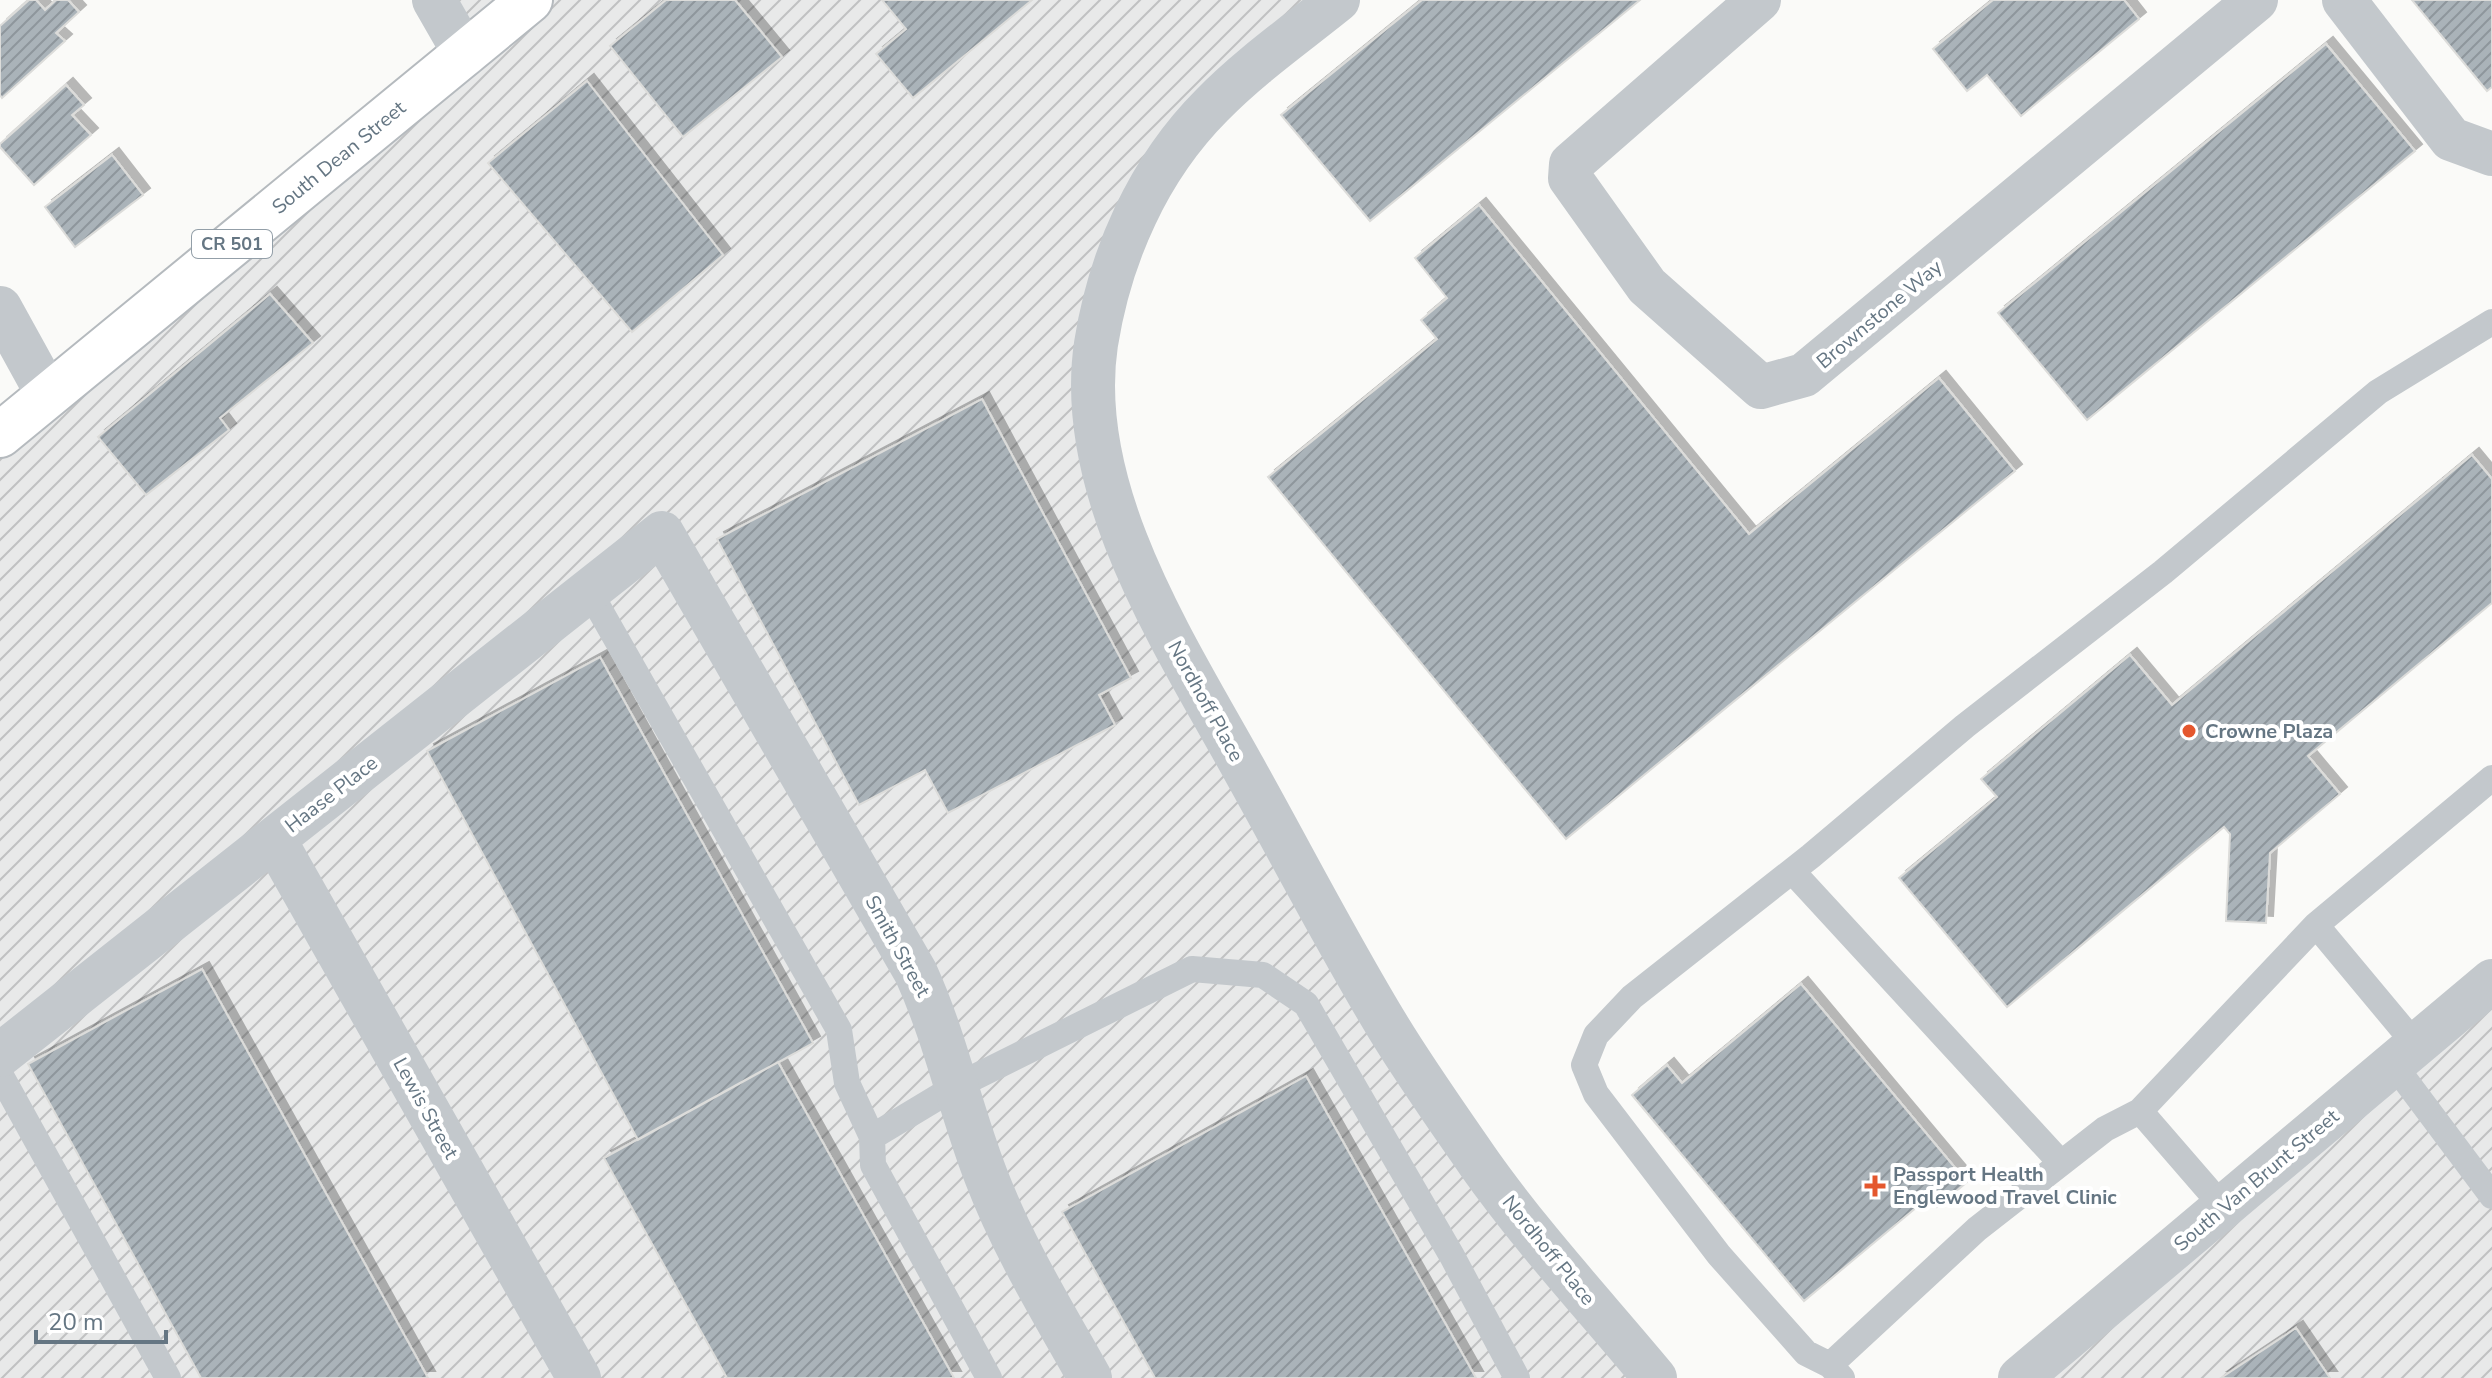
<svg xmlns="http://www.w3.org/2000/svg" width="2492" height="1378" viewBox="0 0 2492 1378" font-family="'Nunito Sans',sans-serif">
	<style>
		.industrial { fill: url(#industrial-furrows) }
		.building { fill: url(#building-hatch); stroke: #dcdcda; stroke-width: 2; filter: url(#shadow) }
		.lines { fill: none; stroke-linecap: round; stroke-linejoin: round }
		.primary-casing { stroke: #b5babe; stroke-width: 48 }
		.service { stroke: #c3c8cc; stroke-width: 26 }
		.minor { stroke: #c3c8cc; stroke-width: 44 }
		.tertiary { stroke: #c3c8cc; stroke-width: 44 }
		.primary { stroke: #fff; stroke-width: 44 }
		.poi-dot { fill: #e4572e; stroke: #fff; stroke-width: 3 }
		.labels { text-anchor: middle; stroke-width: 8; stroke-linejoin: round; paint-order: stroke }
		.shield { fill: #fff; stroke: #939fa8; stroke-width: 2 }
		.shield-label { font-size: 18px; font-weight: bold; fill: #657683 }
		.street-label { font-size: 20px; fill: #657683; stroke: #fff }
		.poi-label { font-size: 20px; font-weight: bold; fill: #657683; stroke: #fff; text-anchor: start }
	</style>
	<defs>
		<pattern id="industrial-furrows" width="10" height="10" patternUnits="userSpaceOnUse" patternTransform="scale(2)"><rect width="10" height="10" fill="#e8e9e9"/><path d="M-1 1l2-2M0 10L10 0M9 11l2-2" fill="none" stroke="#c0c1c2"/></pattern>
		<pattern id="building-hatch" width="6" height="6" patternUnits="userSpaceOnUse" patternTransform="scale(2)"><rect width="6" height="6" fill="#aab3b9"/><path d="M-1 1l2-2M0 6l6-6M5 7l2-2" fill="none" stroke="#8e969c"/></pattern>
		<filter id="shadow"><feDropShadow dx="7" dy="-7" stdDeviation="0" flood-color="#0004"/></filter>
	</defs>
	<rect width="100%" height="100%" fill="#fafaf8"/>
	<path class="industrial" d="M 434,0 L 1338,0 L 1243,77 L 1127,232 L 1101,456 L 1388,1028 L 1655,1378 L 0,1378 L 0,435 L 464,54 Z
		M 2492,981 L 2492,1378 L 2020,1378 Z"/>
	<path class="building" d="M 29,0 L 36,0 L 45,10 L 56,0 L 68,0 L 79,12 L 56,33 L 65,41 L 2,98 L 0,95 L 0,26 Z
		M 666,0 L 735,0 L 782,57 L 683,137 L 610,46 Z
		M 882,0 L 1032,0 L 913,98 L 876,54 L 906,29 Z
		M 1422,0 L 1640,0 L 1370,221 L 1281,115 Z
		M 1993,0 L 2124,0 L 2139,19 L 2021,116 L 1987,75 L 1967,91 L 1933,49 Z
		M 2412,0 L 2492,0 L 2492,87 L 2487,91 Z
		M 2326,44 L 2415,151 L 2087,420 L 1998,313 Z
		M 587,81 L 723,255 L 632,332 L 488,163 Z
		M 66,85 L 84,105 L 72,115 L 91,135 L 34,185 L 0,147 L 0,144 Z
		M 112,155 L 143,195 L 75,247 L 45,207 Z
		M 1479,205 L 1749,534 L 1939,378 L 2015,471 L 1566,839 L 1268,477 L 1437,339 L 1421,320 L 1447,298 L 1415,258 Z
		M 270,294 L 313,343 L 220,418 L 229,430 L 146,495 L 98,437 Z
		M 982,399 L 1131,678 L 1099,695 L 1115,725 L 948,813 L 925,770 L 859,805 L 717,539 Z
		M 2472,455 L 2492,479 L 2492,603 L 2308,756 L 2340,794 L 2270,853 L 2266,923 L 2226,921 L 2230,834 L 2224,827 L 2007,1007 L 1899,878 L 1997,797 L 1981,779 L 2130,655 L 2172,705 Z
		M 600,657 L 813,1043 L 638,1140 L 427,751 Z
		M 202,969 L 428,1378 L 201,1378 L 28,1064 Z
		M 1801,984 L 1967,1182 L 1937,1207 L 1929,1197 L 1804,1301 L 1632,1095 L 1667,1065 L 1682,1083 Z
		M 778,1062 L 954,1378 L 727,1378 L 604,1158 Z
		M 1306,1076 L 1476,1378 L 1155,1378 L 1062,1212 Z
		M 2296,1328 L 2330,1378 L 2221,1378 Z"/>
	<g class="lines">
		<defs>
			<g id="primary">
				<path id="s1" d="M 0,435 L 530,0"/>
			</g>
		</defs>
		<use href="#primary" class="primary-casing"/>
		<path class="service" d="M 589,591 L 839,1030 L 847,1083 L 872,1137 L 873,1165 L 989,1378
			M 1792,871 L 2061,1163
			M 2316,925 L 2416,1045
			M 2394,1065 L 2492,1196
			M 0,1074 L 168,1378
			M 2140,1111 L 2224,1208
			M 872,1137 L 955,1087 L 1192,969 L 1263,975 L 1306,1004 L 1452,1256 L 1517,1378
			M 1830,1365 L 1977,1229 L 2105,1129 L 2140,1111 L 2316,925 L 2492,778
			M 1842,1378 L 1830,1365 L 1806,1353 L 1719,1255 L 1596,1094 L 1584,1065 L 1596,1035 L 1632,997 L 1811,856 L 1965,726 L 2163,572 L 2378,392 L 2492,322"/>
		<path class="minor" d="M 434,0 L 465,54
			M 1338,0 C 1296,34 1250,66 1212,105 C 1148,169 1110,256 1096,344 C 1074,492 1176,646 1244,769 C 1292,855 1337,943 1388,1027 C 1416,1073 1448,1118 1479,1163 C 1532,1238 1596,1307 1655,1378
			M 1759,0 L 1571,164 L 1570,178 L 1647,286 L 1761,387 L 1804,375 L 2256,0
			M 2344,0 L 2451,139 L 2492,154
			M 0,308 L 48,395
			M 274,839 L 579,1378
			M 0,1055 L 662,533 L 916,973 C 946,1039 960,1109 986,1176 C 1013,1247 1053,1312 1090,1378"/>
		<path class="tertiary" d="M 2020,1378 L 2492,981"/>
		<use href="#primary" class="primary"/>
	</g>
	<g class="poi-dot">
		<circle cx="2189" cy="731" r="8"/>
		<path d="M1871 1174h8v8h8v8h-8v8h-8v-8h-8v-8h8z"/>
	</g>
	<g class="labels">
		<rect class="shield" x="192" y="230" width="80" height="28" rx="6"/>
		<g class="shield-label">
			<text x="232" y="250">CR 501</text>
		</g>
		<g class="street-label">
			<text dy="7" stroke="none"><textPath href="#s1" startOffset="438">South Dean Street</textPath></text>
			<text transform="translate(1879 314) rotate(-40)" y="7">Brownstone Way</text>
			<text transform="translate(1206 701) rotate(61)" y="7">Nordhoff Place</text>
			<text transform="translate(331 794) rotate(-38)" y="7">Haase Place</text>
			<text transform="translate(898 946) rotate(61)" y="7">Smith Street</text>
			<text transform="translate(426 1108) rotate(61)" y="7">Lewis Street</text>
			<text transform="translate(2256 1180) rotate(-40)" y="7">South Van Brunt Street</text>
			<text transform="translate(1549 1250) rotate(51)" y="7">Nordhoff Place</text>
		</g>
		<g class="poi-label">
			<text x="2205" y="738">Crowne Plaza</text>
			<text x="1893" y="1181">Passport Health<tspan x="1893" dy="23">Englewood Travel Clinic</tspan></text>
		</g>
	</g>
	<path d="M36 1330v12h130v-12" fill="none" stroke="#657683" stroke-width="4"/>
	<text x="48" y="1330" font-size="24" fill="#657683" stroke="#ffffff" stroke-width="6" paint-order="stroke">20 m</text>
</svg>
